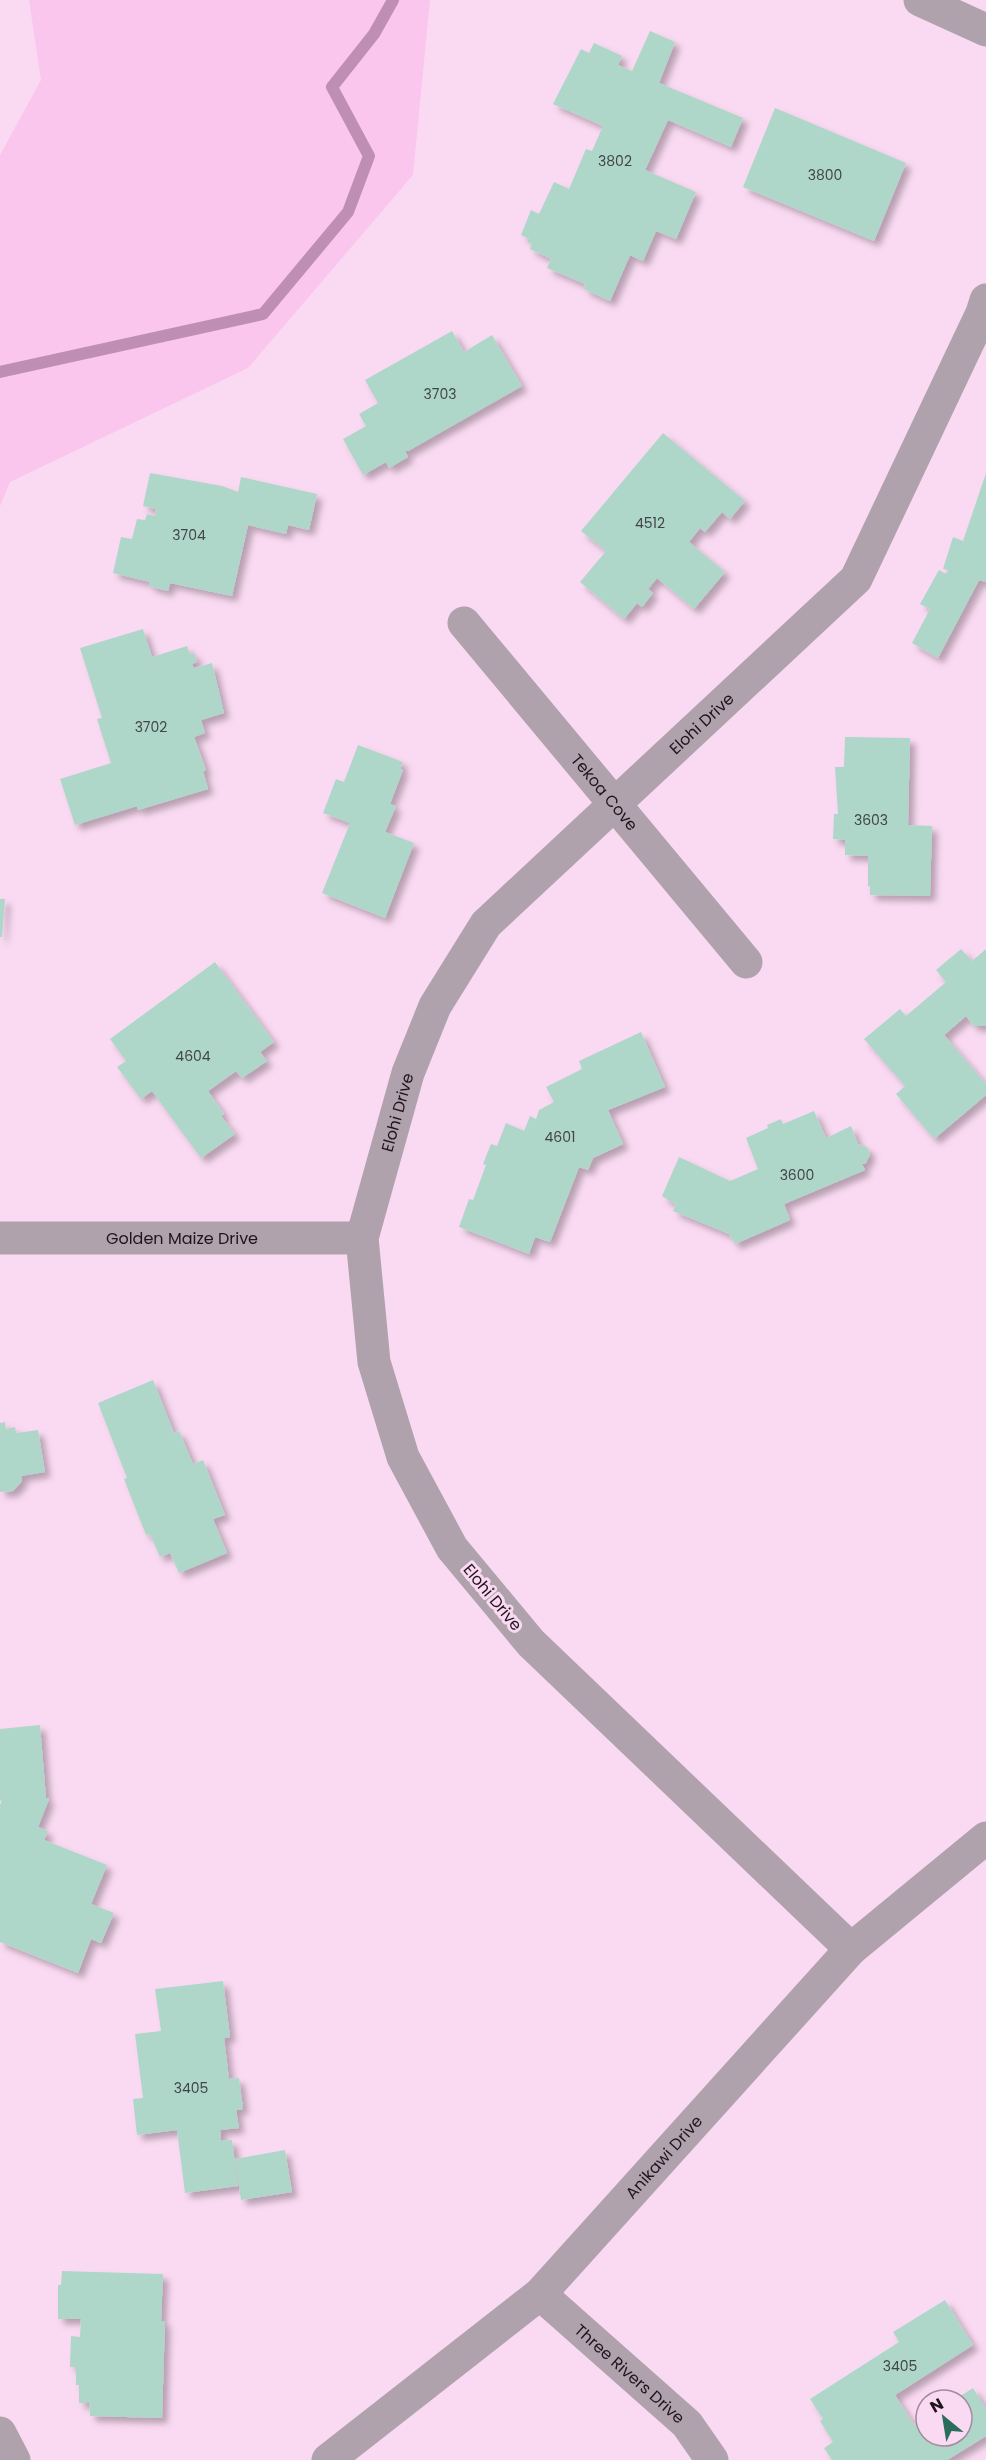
<svg xmlns="http://www.w3.org/2000/svg" width="986" height="2460" viewBox="0 0 986 2460" font-family="Poppins,sans-serif">
	<style>
		.green { fill: #fac6ed }
		.lines { fill: none; stroke-linecap: round; stroke-linejoin: round }
		.stream { stroke: #bf8eb3; stroke-width: 12 }
		.building { fill: #aed7ca; filter: url(#shadow) }
		.minor { stroke: #b0a2ac; stroke-width: 33 }
		.labels { text-anchor: middle; stroke-width: 6; stroke-linejoin: round; paint-order: stroke }
		.number-label { font-size: 14px; fill: #434548 }
		.street-label { font-size: 16px; fill: #1f141d; stroke: #fadaf2 }
	</style>
	<defs>
		<filter id="shadow"><feDropShadow dx="5.5" dy="5.5" stdDeviation="3" flood-color="#0004"/></filter>
	</defs>
	<rect width="100%" height="100%" fill="#fadaf2"/>
	<path class="green" d="M 29,0 L 430,0 L 413,175 L 248,368 L 10,482 L 0,506 L 0,155 L 41,80 Z"/>
	<g class="lines">
		<path class="stream" d="M 0,372 L 263,314 L 348,212 L 369,156 L 332,87 L 374,34 L 393,0"/>
	</g>
	<path class="building" d="M 650,31 L 675,42 L 659,83 L 743,118 L 731,147 L 668,120 L 645,170 L 696,192 L 676,239 L 656,231 L 643,261 L 630,255 L 610,301 L 584,289 L 585,284 L 547,268 L 551,259 L 530,249 L 532,244 L 527,242 L 529,239 L 521,235 L 531,210 L 539,214 L 554,182 L 569,189 L 586,149 L 592,151 L 603,126 L 553,104 L 581,49 L 589,53 L 594,43 L 622,56 L 618,65 L 632,71 Z
		M 775,108 L 906,163 L 874,241 L 743,187 Z
		M 452,331 L 464,352 L 492,335 L 522,386 L 408,451 L 405,451 L 408,457 L 389,468 L 386,462 L 363,475 L 343,439 L 366,426 L 359,414 L 378,403 L 365,380 Z
		M 663,433 L 745,501 L 730,519 L 722,512 L 705,532 L 700,528 L 689,542 L 725,572 L 694,609 L 657,578 L 648,589 L 653,593 L 642,607 L 637,603 L 624,619 L 580,582 L 606,551 L 581,531 Z
		M 150,473 L 222,486 L 238,492 L 241,477 L 317,494 L 309,530 L 288,525 L 286,534 L 248,525 L 232,596 L 170,583 L 168,591 L 149,586 L 150,582 L 113,573 L 121,537 L 132,539 L 137,519 L 145,520 L 147,514 L 155,516 L 156,509 L 143,506 Z
		M 986,473 L 986,582 L 979,580 L 938,658 L 912,643 L 930,609 L 920,604 L 939,570 L 946,574 L 948,570 L 943,569 L 953,537 L 963,541 Z
		M 143,629 L 152,657 L 187,646 L 190,654 L 194,653 L 197,662 L 192,664 L 194,668 L 212,663 L 224,713 L 201,720 L 205,733 L 194,737 L 206,770 L 203,771 L 208,789 L 138,810 L 137,806 L 75,825 L 60,779 L 111,763 L 97,719 L 102,718 L 80,648 Z
		M 845,737 L 910,738 L 908,825 L 932,826 L 930,896 L 870,895 L 870,886 L 868,886 L 868,856 L 845,855 L 845,840 L 833,839 L 834,814 L 838,814 L 835,767 L 844,767 Z
		M 358,745 L 403,762 L 400,769 L 403,770 L 390,804 L 396,806 L 385,832 L 414,843 L 385,918 L 322,893 L 350,823 L 323,813 L 336,779 L 344,782 Z
		M 0,899 L 5,899 L 2,937 L 0,937 Z
		M 961,949 L 972,961 L 986,949 L 986,1026 L 974,1026 L 966,1016 L 944,1035 L 986,1084 L 986,1095 L 934,1139 L 896,1094 L 905,1086 L 864,1039 L 900,1009 L 906,1016 L 946,982 L 936,970 Z
		M 215,962 L 274,1042 L 260,1052 L 267,1061 L 242,1078 L 236,1071 L 208,1091 L 224,1114 L 221,1116 L 235,1134 L 201,1158 L 152,1091 L 141,1099 L 117,1067 L 126,1061 L 110,1039 Z
		M 641,1032 L 665,1087 L 608,1110 L 623,1144 L 593,1158 L 588,1170 L 579,1167 L 550,1242 L 535,1237 L 529,1254 L 459,1227 L 469,1199 L 473,1200 L 486,1165 L 483,1164 L 491,1144 L 497,1146 L 506,1123 L 524,1131 L 530,1116 L 536,1119 L 539,1110 L 554,1102 L 546,1087 L 582,1069 L 579,1061 Z
		M 814,1111 L 826,1138 L 851,1126 L 858,1144 L 867,1147 L 870,1154 L 866,1163 L 862,1164 L 865,1170 L 784,1204 L 790,1220 L 735,1244 L 729,1234 L 673,1211 L 676,1205 L 662,1196 L 679,1157 L 730,1181 L 758,1169 L 746,1138 L 768,1128 L 767,1125 L 781,1119 L 783,1124 Z
		M 153,1380 L 174,1433 L 179,1431 L 193,1464 L 203,1460 L 225,1515 L 213,1519 L 227,1553 L 179,1573 L 170,1553 L 160,1557 L 150,1534 L 146,1535 L 124,1479 L 127,1478 L 98,1403 Z
		M 5,1422 L 6,1429 L 15,1427 L 16,1433 L 38,1430 L 45,1472 L 21,1476 L 22,1481 L 13,1491 L 0,1492 L 0,1423 Z
		M 40,1725 L 46,1798 L 49,1799 L 38,1827 L 48,1831 L 44,1840 L 107,1865 L 91,1904 L 114,1913 L 101,1943 L 91,1939 L 78,1973 L 0,1942 L 0,1805 L 2,1800 L 0,1801 L 0,1729 Z
		M 223,1981 L 230,2037 L 224,2038 L 229,2079 L 239,2078 L 243,2109 L 236,2110 L 239,2128 L 220,2130 L 221,2141 L 232,2140 L 238,2186 L 185,2193 L 177,2130 L 137,2135 L 133,2099 L 143,2098 L 135,2034 L 161,2031 L 155,1989 Z
		M 285,2150 L 292,2192 L 241,2200 L 235,2159 Z
		M 62,2271 L 163,2274 L 161,2321 L 165,2321 L 162,2418 L 90,2416 L 89,2403 L 79,2403 L 79,2385 L 76,2385 L 76,2367 L 70,2367 L 71,2336 L 80,2337 L 81,2319 L 58,2319 L 58,2285 L 61,2285 Z
		M 945,2300 L 973,2345 L 895,2395 L 914,2425 L 926,2418 L 926,2436 L 962,2436 L 962,2400 L 954,2400 L 973,2388 L 986,2409 L 986,2436 L 947,2460 L 832,2460 L 824,2448 L 833,2442 L 820,2421 L 823,2419 L 810,2399 L 899,2342 L 893,2332 Z"/>
	<g class="lines">
		<g class="minor">
			<path d="M 920,0 L 986,30"/>
			<path id="s1" d="M 464,623 L 746,962"/>
			<path id="s2" d="M 0,1238 L 362,1238"/>
			<path id="s3" d="M 851,1949 L 531,1643 L 452,1548 L 403,1457 L 374,1362 L 362,1238 L 408,1073 L 435,1006 L 486,924 L 856,579 L 982,313 L 986,300"/>
			<path id="s4" d="M 540,2294 L 687,2424 L 712,2460"/>
			<path d="M 0,2433 L 14,2460"/>
			<path id="s5" d="M 328,2460 L 540,2294 L 851,1949 L 986,1838"/>
		</g>
	</g>
	<g class="labels">
		<g class="number-label">
			<text x="615" y="166">3802</text>
			<text x="825" y="180">3800</text>
			<text x="440" y="399">3703</text>
			<text x="650" y="528">4512</text>
			<text x="189" y="540">3704</text>
			<text x="151" y="732">3702</text>
			<text x="871" y="825">3603</text>
			<text x="193" y="1061">4604</text>
			<text x="560" y="1142">4601</text>
			<text x="797" y="1180">3600</text>
			<text x="191" y="2093">3405</text>
			<text x="900" y="2371">3405</text>
		</g>
		<g class="street-label">
			<text dy="6" stroke="none"><textPath href="#s3" startOffset="1528">Elohi Drive</textPath></text>
			<text dy="6" stroke="none"><textPath href="#s1" startOffset="220">Tekoa Cove</textPath></text>
			<text dy="6" stroke="none"><textPath href="#s3" startOffset="1024">Elohi Drive</textPath></text>
			<text dy="6" stroke="none"><textPath href="#s2" startOffset="182">Golden Maize Drive</textPath></text>
			<text transform="translate(493 1597) rotate(50)" y="6">Elohi Drive</text>
			<text dy="6" stroke="none"><textPath href="#s5" startOffset="454">Anikawi Drive</textPath></text>
			<text dy="6" stroke="none"><textPath href="#s4" startOffset="120">Three Rivers Drive</textPath></text>
		</g>
	</g>
	<g transform="translate(944 2418) rotate(330)"><circle r="28" fill="#fadaf2" stroke="#a28b9d" stroke-width="1.5"/>
	<path d="M0-4.5L10 22L0 15L-10 22Z" fill="#2b6d5c"/>
	<text y="-9" font-size="16" font-weight="bold" text-anchor="middle" fill="#1f141d">N</text>
	</g>
</svg>
